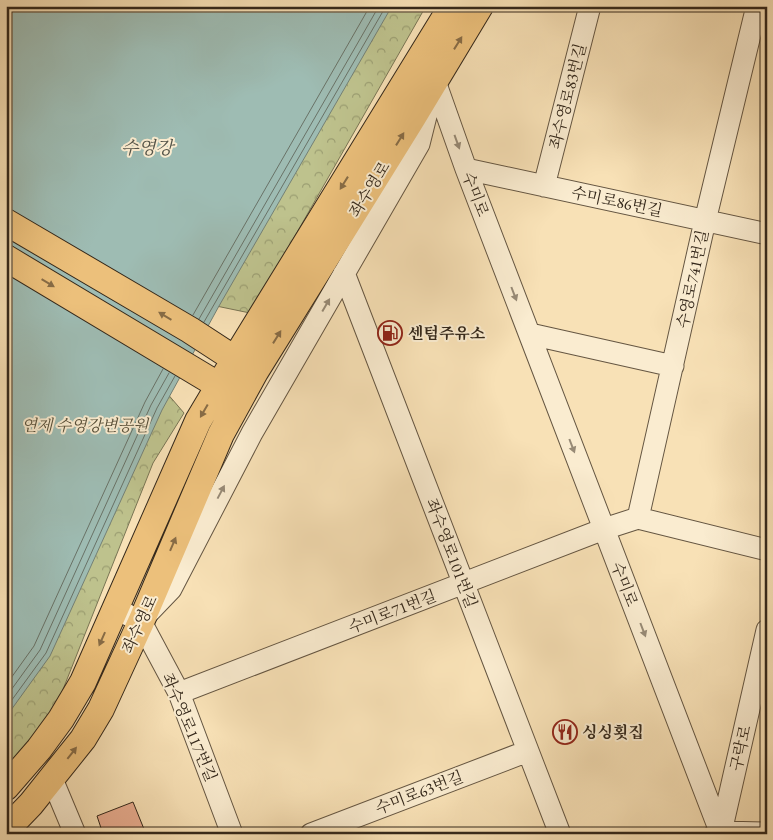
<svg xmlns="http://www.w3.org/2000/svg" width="773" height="840" viewBox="0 0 773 840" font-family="'EB Garamond','Noto Serif KR',serif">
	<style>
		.park { fill: url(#park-crowns); stroke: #797554 }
		.water { fill: #9ebcb3; stroke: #748176 }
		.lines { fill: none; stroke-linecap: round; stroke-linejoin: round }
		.shore { stroke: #697267; stroke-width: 1 }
		.building { fill: #e9ad90; stroke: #34281b }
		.minor-casing { stroke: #655642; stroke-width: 23 }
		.major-casing { stroke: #34281b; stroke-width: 28 }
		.minor { stroke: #faecd0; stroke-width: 21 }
		.major { stroke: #ecc07b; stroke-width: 26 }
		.oneway { fill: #876c46 }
		.oneway2 { fill: #978a76 }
		.labels { text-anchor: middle; stroke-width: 4; stroke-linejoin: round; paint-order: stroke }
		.street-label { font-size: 16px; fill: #34281b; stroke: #faecd0 }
		.poi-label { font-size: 16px; font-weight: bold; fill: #34281b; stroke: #faecd0; text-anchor: start }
		.park-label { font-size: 16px; font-style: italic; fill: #564e38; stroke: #faecd0 }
		.water-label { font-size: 18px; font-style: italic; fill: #545449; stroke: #faecd0 }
	</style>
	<defs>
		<pattern id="park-crowns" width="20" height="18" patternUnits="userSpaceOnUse" patternTransform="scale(1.25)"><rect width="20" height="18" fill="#bec28d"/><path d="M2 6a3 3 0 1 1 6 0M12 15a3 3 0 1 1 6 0" fill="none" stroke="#9b9e72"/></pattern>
	</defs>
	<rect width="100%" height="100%" fill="#f8e1b6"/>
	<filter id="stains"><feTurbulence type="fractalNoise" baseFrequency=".004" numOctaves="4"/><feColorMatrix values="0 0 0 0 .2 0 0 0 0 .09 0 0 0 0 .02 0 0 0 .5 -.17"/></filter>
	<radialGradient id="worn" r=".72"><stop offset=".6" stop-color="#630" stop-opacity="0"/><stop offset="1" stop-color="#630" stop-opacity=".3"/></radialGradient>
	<path class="park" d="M 373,6 L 426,6 L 259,299 L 250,313 L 192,301 Z
		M 6,284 L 148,371 L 184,413 L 153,463 L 50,722 L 6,771 Z"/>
	<path class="water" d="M 6,6 L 392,6 L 219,306 L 162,410 L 50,656 L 6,717 Z"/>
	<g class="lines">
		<path class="shore" d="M 193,315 L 370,6
			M 199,319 L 379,6
			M 204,322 L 386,6
			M 6,685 L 34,646 L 145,402 L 163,369
			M 6,697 L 40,650 L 151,405 L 169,373
			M 6,708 L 46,653 L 157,408 L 175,376"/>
	</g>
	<path class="building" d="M 133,802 L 146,834 L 103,834 L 97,816 Z"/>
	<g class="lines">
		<defs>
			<path id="minor" d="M 431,70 L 466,169 L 721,834
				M 466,169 L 767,234
				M 544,186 L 590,6
				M 344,273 L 560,834
				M 530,334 L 673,366
				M 638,518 L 767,550
				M 115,608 L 141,622 L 179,693 L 232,834
				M 148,613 L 171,589 L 252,433 L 419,144 L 431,96
				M 179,693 L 604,529 L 638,518 L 705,221 L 757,6
				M 52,779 L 75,834
				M 721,832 L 767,630
				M 311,834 L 528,751
				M 715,834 L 721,832 L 767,833"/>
			<path id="major" d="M 6,222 L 190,330 L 250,369
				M 6,258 L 233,394
				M 6,787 L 39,749 L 61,719 L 83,682 L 198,421 L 235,359 L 452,6
				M 6,830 L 31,804 L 83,739 L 101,709 L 141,622 L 221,434 L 255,372 L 412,119 L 480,6"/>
		</defs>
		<use href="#minor" class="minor-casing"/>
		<use href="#major" class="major-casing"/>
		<use href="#minor" class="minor"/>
		<use href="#major" class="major"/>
	</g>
	<defs><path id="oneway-solid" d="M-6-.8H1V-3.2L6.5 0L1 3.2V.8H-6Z" transform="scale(1.25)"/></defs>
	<g class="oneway">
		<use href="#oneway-solid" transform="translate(458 43) rotate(-58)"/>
		<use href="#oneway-solid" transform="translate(400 139) rotate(-58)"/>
		<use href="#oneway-solid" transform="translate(344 183) rotate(122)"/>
		<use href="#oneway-solid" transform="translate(48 283) rotate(31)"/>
		<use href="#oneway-solid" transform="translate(165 316) rotate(-149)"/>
		<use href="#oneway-solid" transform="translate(277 337) rotate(-58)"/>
		<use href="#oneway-solid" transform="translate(204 411) rotate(120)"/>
		<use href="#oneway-solid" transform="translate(173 544) rotate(-67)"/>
		<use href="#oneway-solid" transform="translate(102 639) rotate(114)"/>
		<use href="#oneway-solid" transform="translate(72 753) rotate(-52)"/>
	</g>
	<g class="oneway2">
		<use href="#oneway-solid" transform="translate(457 142) rotate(70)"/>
		<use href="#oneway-solid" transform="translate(514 294) rotate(69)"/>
		<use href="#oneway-solid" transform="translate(326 305) rotate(-60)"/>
		<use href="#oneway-solid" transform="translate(572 446) rotate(69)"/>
		<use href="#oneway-solid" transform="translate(221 492) rotate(-62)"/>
		<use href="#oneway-solid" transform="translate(643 630) rotate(69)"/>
	</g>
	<defs>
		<symbol id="fuel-ring" viewBox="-11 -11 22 22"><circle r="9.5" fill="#faecd0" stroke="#8f2418" stroke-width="1.5"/><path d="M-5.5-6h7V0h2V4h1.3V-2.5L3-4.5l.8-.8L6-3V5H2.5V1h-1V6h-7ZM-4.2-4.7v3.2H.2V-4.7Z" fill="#8f2418"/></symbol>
		<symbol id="restaurant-ring" viewBox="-11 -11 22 22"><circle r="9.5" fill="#faecd0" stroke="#8f2418" stroke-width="1.5"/><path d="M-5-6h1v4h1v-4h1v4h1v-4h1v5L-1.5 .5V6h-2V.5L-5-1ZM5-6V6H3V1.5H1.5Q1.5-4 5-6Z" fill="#8f2418"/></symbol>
	</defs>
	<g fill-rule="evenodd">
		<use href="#fuel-ring" x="376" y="319" width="28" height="28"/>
		<use href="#restaurant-ring" x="551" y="718" width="28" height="28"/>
	</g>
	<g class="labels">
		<g class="street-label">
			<text transform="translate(567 96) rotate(-76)" y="6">좌수영로83번길</text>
			<text transform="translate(369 189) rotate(-58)" y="6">좌수영로</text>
			<text transform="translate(476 194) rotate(69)" y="6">수미로</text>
			<text transform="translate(617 201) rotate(12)" y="6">수미로86번길</text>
			<text transform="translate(692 279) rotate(-78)" y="6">수영로741번길</text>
			<text transform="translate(452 553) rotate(69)" y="6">좌수영로101번길</text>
			<text transform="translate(625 584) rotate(69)" y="6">수미로</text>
			<text transform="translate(392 611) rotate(-21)" y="6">수미로71번길</text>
			<text transform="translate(139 624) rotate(-65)" y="6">좌수영로</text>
			<text transform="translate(190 727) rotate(67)" y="6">좌수영로117번길</text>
			<text transform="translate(740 748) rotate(-77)" y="6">구락로</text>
			<text transform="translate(419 792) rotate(-21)" y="6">수미로63번길</text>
		</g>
		<g class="poi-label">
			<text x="408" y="339">센텀주유소</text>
			<text x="582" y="738">싱싱횟집</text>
		</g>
		<g class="park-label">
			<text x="85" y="431">연제 수영강변공원</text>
		</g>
		<g class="water-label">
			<text x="147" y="154">수영강</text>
		</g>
	</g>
	<rect width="773" height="840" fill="none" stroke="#f8e1b6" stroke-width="25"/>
	<rect x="8" y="8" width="758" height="825" fill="none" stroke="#34281b" stroke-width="2.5"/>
	<rect x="12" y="12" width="748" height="815" fill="none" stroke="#34281b"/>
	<rect width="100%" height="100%" filter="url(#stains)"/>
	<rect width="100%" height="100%" fill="url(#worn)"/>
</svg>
